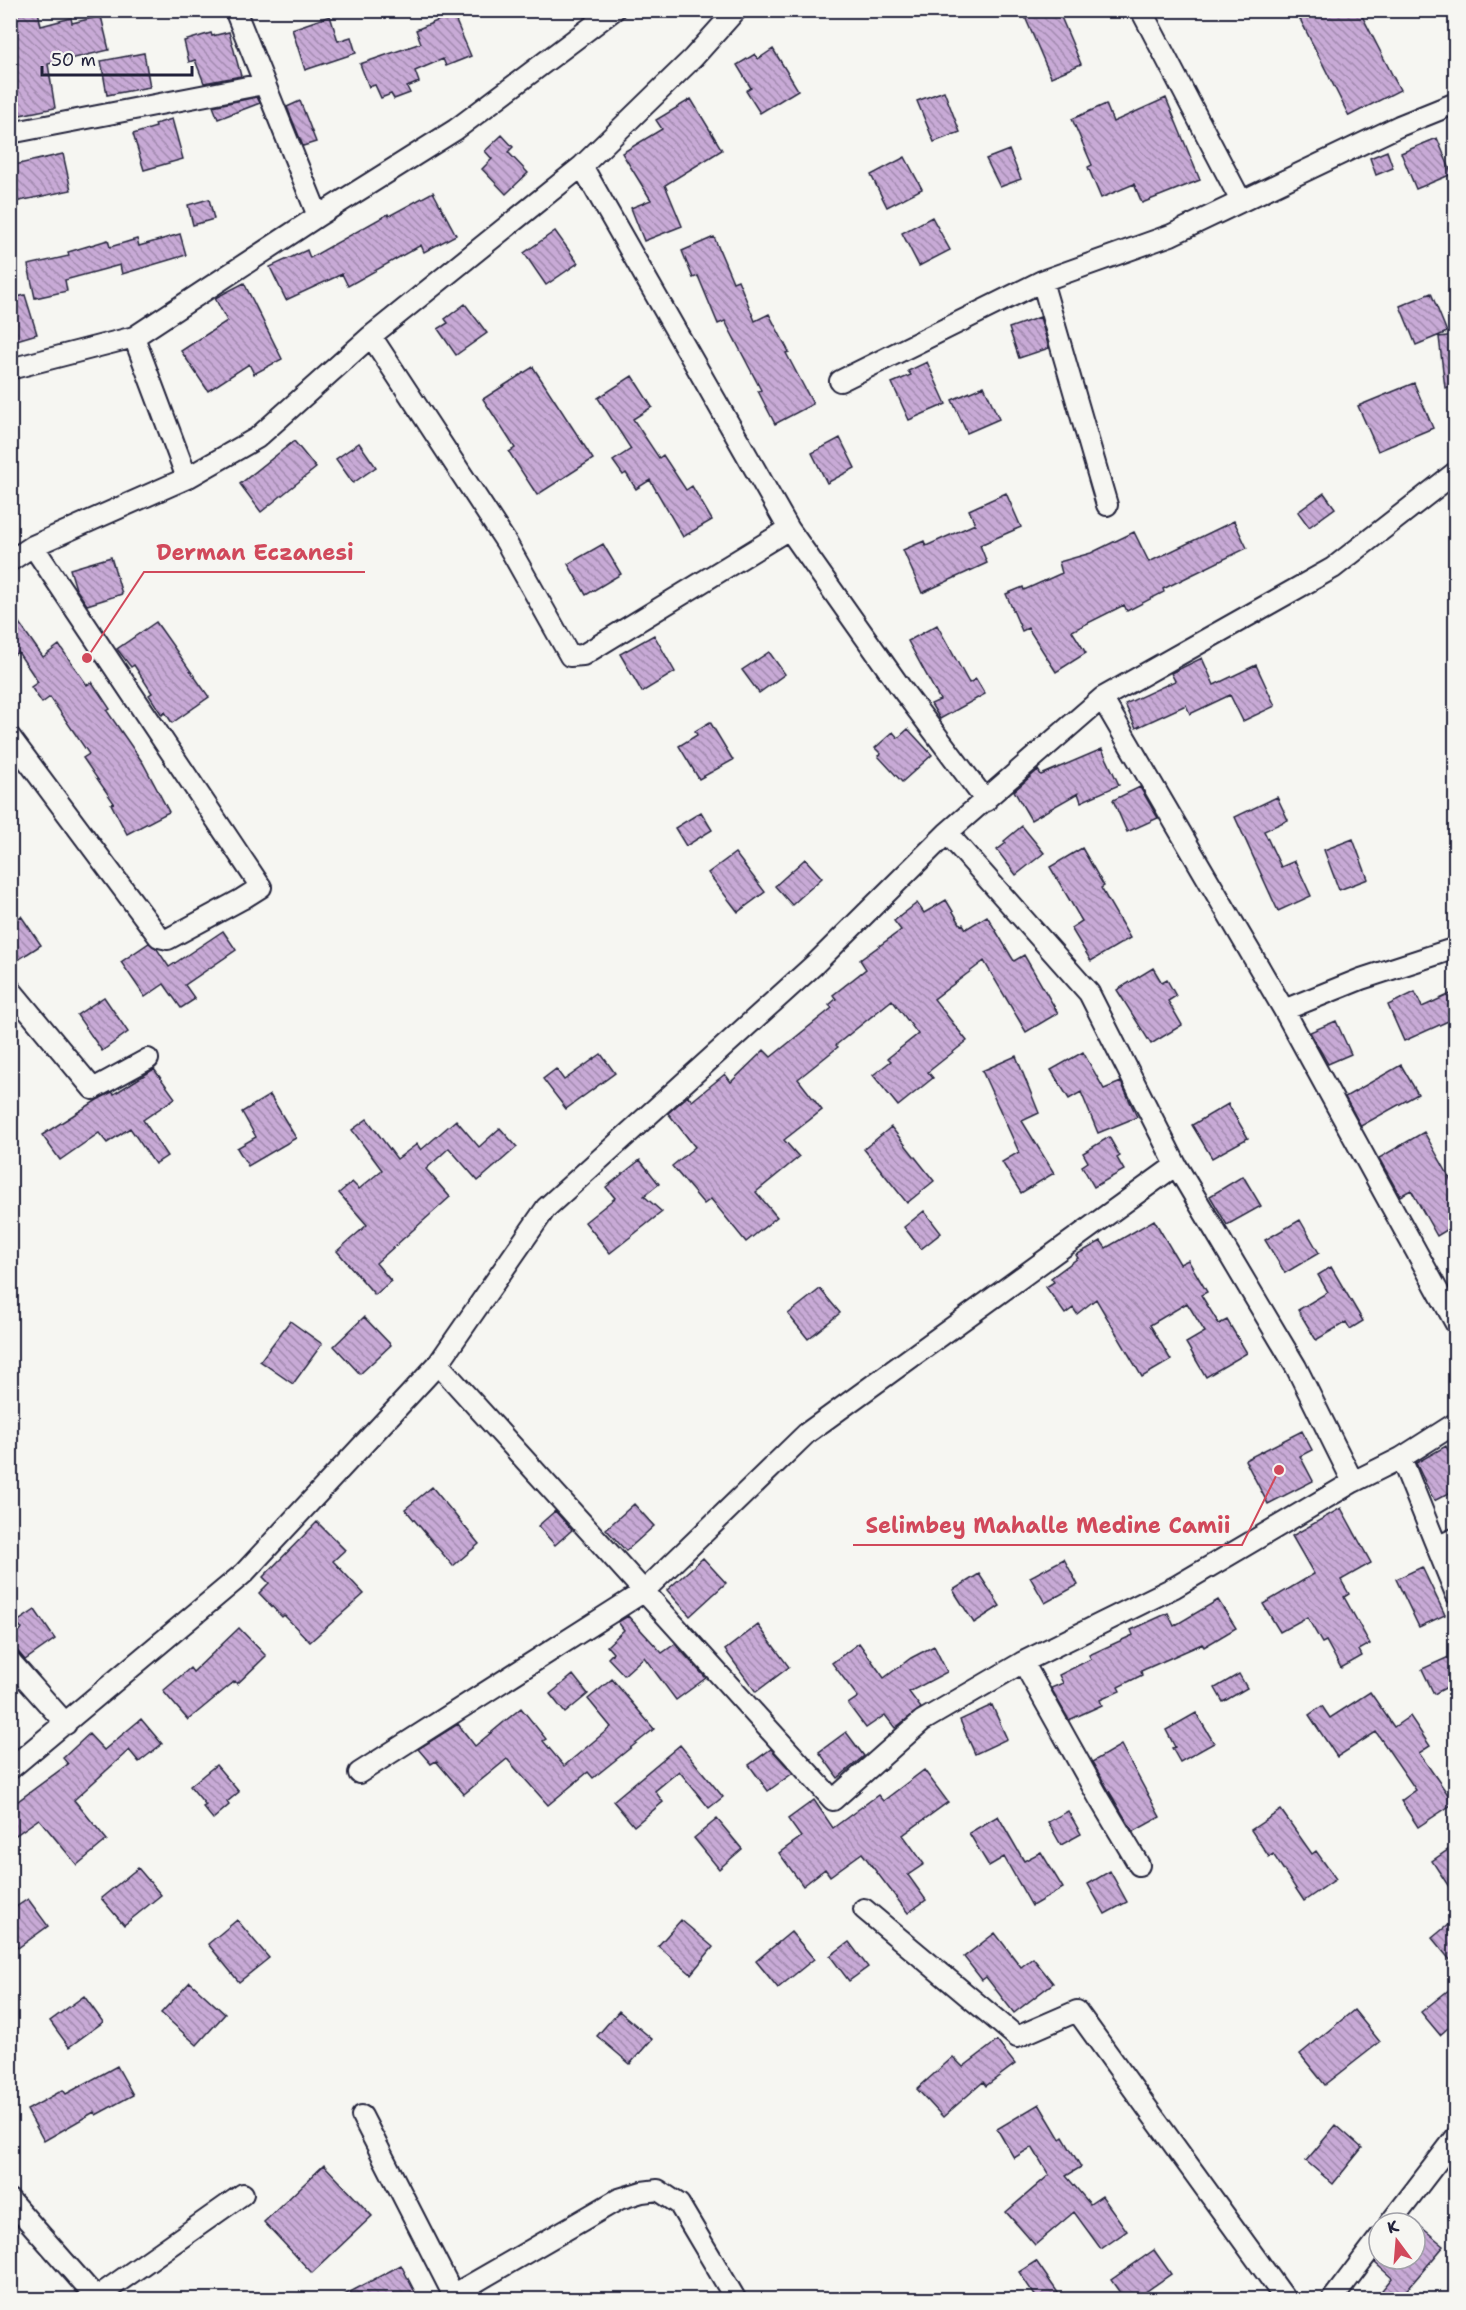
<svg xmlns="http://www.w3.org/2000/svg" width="1466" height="2310" viewBox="0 0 1466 2310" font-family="'Shantell Sans',sans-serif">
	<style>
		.building { fill: url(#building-back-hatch); stroke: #22223b; stroke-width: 1.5 }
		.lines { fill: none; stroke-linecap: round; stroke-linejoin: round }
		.minor-casing { stroke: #22223b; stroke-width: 24 }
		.minor { stroke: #f6f6f2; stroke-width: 20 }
		.leader { fill: none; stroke: #d1495b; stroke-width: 2 }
		.callout-dot { fill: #d1495b; stroke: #f6f6f2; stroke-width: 2 }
		.callout-label { font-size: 22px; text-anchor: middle; font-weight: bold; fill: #d1495b; stroke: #f6f6f2; stroke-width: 6; stroke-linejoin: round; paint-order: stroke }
	</style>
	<defs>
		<pattern id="building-back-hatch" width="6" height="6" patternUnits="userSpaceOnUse" patternTransform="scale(1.5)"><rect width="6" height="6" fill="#c8aad6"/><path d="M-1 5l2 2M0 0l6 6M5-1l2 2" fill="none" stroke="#a28aaf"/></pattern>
	</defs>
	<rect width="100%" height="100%" fill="#f6f6f2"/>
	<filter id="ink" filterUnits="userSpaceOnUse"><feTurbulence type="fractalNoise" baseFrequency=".0167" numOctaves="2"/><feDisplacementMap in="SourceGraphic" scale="12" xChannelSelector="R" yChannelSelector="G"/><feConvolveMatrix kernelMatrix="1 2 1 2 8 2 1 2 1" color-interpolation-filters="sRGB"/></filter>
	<g filter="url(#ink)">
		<path class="building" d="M 1022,10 L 1058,10 L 1081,64 L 1051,77 Z
			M 1316,10 L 1359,10 L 1400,90 L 1349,116 L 1300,19 Z
			M 38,11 L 41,26 L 71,18 L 72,23 L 101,16 L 109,50 L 48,64 L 55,108 L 20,115 L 10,58 L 10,16 Z
			M 453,14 L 471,56 L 446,66 L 443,59 L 415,71 L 419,82 L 407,87 L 410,93 L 394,99 L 391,94 L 381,98 L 375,85 L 369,87 L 360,64 L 421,43 L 416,30 Z
			M 330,16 L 338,41 L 351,37 L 356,53 L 305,70 L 292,29 Z
			M 229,32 L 241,76 L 204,83 L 195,60 L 189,62 L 184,41 L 211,33 L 212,36 Z
			M 773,49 L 798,90 L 760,113 L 746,91 L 751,88 L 737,65 L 755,54 L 758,59 Z
			M 144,53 L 150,87 L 107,95 L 101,61 Z
			M 944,91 L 960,132 L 934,142 L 917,101 Z
			M 257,97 L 260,103 L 218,119 L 213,106 Z
			M 1166,98 L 1200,180 L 1142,203 L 1134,184 L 1101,198 L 1088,167 L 1092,165 L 1072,119 L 1106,104 L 1113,122 Z
			M 691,99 L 722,150 L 665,185 L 682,226 L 644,241 L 631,208 L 651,200 L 622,153 L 662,129 L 656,120 Z
			M 300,101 L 316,142 L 303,146 L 287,107 Z
			M 172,119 L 183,159 L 144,170 L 133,134 L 156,127 L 155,124 Z
			M 502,135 L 513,147 L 508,152 L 528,173 L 506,194 L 482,169 L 492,159 L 485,151 Z
			M 1437,138 L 1452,174 L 1416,189 L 1401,153 Z
			M 1009,150 L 1021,179 L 1000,187 L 986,159 Z
			M 1387,151 L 1393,168 L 1376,175 L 1370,158 Z
			M 63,154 L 71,190 L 10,203 L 10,166 Z
			M 905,157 L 922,189 L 887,207 L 871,175 Z
			M 433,192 L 456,235 L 424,252 L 421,245 L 348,286 L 342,274 L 286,300 L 270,267 L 307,250 L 310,258 L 388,214 L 389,216 Z
			M 209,199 L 214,219 L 193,225 L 188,205 Z
			M 932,217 L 950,250 L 919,266 L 902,233 Z
			M 555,231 L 578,263 L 546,285 L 524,253 Z
			M 180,234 L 186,255 L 122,274 L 120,265 L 65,280 L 67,291 L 35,298 L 28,265 L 69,256 L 68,252 L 108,240 L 110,247 L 137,239 L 139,246 Z
			M 714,237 L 733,282 L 738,280 L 755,321 L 769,314 L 789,352 L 786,353 L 813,404 L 775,424 L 758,391 L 761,390 L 725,321 L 718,324 L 698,276 L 693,278 L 682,251 Z
			M 244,283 L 282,359 L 254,374 L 249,364 L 208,391 L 181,351 L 227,321 L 215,298 Z
			M 1431,293 L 1447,332 L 1416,345 L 1400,306 Z
			M 25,295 L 37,334 L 10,342 L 10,299 Z
			M 465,304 L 487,333 L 456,355 L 438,329 L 448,323 L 445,319 Z
			M 1040,317 L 1049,348 L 1019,358 L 1009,328 Z
			M 1455,335 L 1455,387 L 1445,388 L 1439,337 Z
			M 927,362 L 946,404 L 909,420 L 892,383 L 911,375 L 908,371 Z
			M 533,367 L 593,459 L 537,495 L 509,452 L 515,448 L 483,399 Z
			M 632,376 L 652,407 L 633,419 L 659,458 L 663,455 L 686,490 L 692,486 L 712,520 L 683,537 L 650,480 L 636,489 L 626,473 L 623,475 L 613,461 L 631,449 L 598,398 Z
			M 1414,383 L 1433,428 L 1378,451 L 1358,406 Z
			M 984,386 L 999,419 L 967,433 L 952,400 Z
			M 840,438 L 855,468 L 827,483 L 812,453 Z
			M 294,441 L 316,468 L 261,512 L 240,484 Z
			M 359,443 L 376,467 L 353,483 L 336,459 Z
			M 1006,493 L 1021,527 L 980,545 L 987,563 L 922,593 L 903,550 L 924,541 L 926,546 L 975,524 L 969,510 Z
			M 1324,493 L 1335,508 L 1309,527 L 1298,512 Z
			M 1234,521 L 1247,548 L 1163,589 L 1164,592 L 1127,611 L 1124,605 L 1072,631 L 1086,653 L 1056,672 L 1028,628 L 1022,631 L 1006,594 L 1023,587 L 1024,590 L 1062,573 L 1059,562 L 1091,553 L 1134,532 L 1149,562 Z
			M 603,544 L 621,574 L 586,595 L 568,564 Z
			M 111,557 L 122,594 L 87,605 L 76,589 L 70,569 Z
			M 10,610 L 43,657 L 59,645 L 87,685 L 92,682 L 110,709 L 107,711 L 143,763 L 169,812 L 127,834 L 111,804 L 114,803 L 83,758 L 89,754 L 50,697 L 42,703 L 31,687 L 38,682 L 18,652 L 10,657 Z
			M 156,622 L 209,697 L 172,723 L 165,712 L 162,715 L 149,695 L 152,693 L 134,665 L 131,667 L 117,649 Z
			M 937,625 L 969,683 L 976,679 L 985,694 L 940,719 L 931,704 L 940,700 L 908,641 Z
			M 654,635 L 675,672 L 642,692 L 620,654 Z
			M 769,652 L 785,674 L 759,693 L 742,670 Z
			M 1202,658 L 1214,685 L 1256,665 L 1275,706 L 1243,721 L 1230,695 L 1190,714 L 1186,705 L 1136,728 L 1125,704 L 1175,681 L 1171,673 Z
			M 710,722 L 733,760 L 699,779 L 679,746 L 697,735 L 695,731 Z
			M 908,729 L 932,755 L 902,782 L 878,756 L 881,754 L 875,748 L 893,732 L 898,738 Z
			M 1102,749 L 1119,785 L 1081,802 L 1078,793 L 1031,820 L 1014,791 L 1038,770 L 1041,775 Z
			M 1140,787 L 1158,818 L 1127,832 L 1113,800 Z
			M 1277,797 L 1288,820 L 1264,831 L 1281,867 L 1295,861 L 1311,896 L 1278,911 L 1235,817 Z
			M 701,812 L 712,830 L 686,846 L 675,828 Z
			M 1022,826 L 1044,853 L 1016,875 L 997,850 L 1006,843 L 1004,841 Z
			M 1353,839 L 1368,879 L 1339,890 L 1324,850 Z
			M 1082,848 L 1104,886 L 1101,888 L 1130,938 L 1091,961 L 1071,928 L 1082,921 L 1050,867 Z
			M 735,853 L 765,892 L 738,912 L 708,873 Z
			M 805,859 L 822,878 L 792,905 L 775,886 Z
			M 946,900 L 961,925 L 963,924 L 966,929 L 987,916 L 1014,961 L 1024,955 L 1058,1013 L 1026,1032 L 984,961 L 934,999 L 967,1041 L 928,1072 L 933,1078 L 898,1106 L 873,1075 L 891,1061 L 888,1058 L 918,1034 L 892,1000 L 836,1045 L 838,1047 L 798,1079 L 822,1110 L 784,1140 L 799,1157 L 756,1192 L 777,1217 L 746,1242 L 711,1199 L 704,1204 L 672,1166 L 695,1147 L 668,1113 L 688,1096 L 692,1101 L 725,1074 L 731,1082 L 764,1050 L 771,1057 L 832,1008 L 829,1005 L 836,999 L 833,995 L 866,969 L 860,960 L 901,930 L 894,921 L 917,903 L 924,913 Z
			M 21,916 L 41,945 L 10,965 L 10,924 Z
			M 223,931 L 236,950 L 185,985 L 195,999 L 181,1008 L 164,984 L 145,997 L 121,962 L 149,943 L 157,949 L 169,967 Z
			M 1153,968 L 1162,983 L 1167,980 L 1176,996 L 1168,1001 L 1182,1025 L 1151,1044 L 1117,990 Z
			M 1415,992 L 1422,1007 L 1455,992 L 1455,1018 L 1404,1041 L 1388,1005 Z
			M 104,997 L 128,1032 L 102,1051 L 77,1015 Z
			M 1336,1021 L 1351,1054 L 1328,1064 L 1310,1032 Z
			M 1083,1052 L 1104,1089 L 1121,1082 L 1137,1117 L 1098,1133 L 1081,1092 L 1069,1099 L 1051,1070 Z
			M 601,1054 L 615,1073 L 566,1109 L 543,1079 L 556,1069 L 564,1080 Z
			M 1016,1056 L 1039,1113 L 1022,1121 L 1054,1173 L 1021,1193 L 1002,1162 L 1019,1152 L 982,1071 Z
			M 1401,1065 L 1418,1094 L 1361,1126 L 1345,1097 Z
			M 154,1069 L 175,1098 L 143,1120 L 167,1156 L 155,1164 L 130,1128 L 107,1143 L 99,1133 L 60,1160 L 42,1135 L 97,1100 L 112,1092 L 114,1094 Z
			M 270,1095 L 296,1138 L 248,1166 L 237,1148 L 256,1137 L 242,1112 Z
			M 1228,1104 L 1248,1138 L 1212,1158 L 1192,1125 Z
			M 367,1119 L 397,1159 L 417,1144 L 421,1150 L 456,1120 L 479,1147 L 500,1128 L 517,1147 L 478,1181 L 449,1148 L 426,1169 L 450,1197 L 376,1263 L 391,1281 L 375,1295 L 337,1251 L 367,1225 L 339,1193 L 352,1182 L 359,1189 L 382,1170 L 352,1130 Z
			M 891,1127 L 934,1181 L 907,1203 L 864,1149 Z
			M 1424,1132 L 1455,1187 L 1455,1225 L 1437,1236 L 1411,1190 L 1400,1196 L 1379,1158 Z
			M 1109,1137 L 1120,1156 L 1117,1158 L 1124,1170 L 1094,1187 L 1082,1166 L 1088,1162 L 1083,1153 Z
			M 640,1160 L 659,1184 L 644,1196 L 662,1212 L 610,1253 L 585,1222 L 615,1198 L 606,1187 Z
			M 1243,1176 L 1261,1206 L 1227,1225 L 1210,1196 Z
			M 924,1211 L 941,1233 L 921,1249 L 904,1227 Z
			M 1154,1220 L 1180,1264 L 1188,1260 L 1207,1292 L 1201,1295 L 1219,1324 L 1227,1320 L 1247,1353 L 1206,1377 L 1186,1343 L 1205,1332 L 1187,1303 L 1150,1325 L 1171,1360 L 1142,1377 L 1096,1299 L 1077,1314 L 1073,1308 L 1065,1314 L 1046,1287 L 1054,1282 L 1051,1278 L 1078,1258 L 1076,1255 L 1101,1241 L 1106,1248 Z
			M 1300,1220 L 1319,1253 L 1285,1273 L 1265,1240 Z
			M 1331,1267 L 1363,1321 L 1350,1329 L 1346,1322 L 1316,1340 L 1298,1310 L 1328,1292 L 1318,1275 Z
			M 820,1289 L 840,1313 L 808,1339 L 788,1314 Z
			M 364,1317 L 391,1345 L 360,1374 L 334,1346 Z
			M 290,1321 L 322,1344 L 293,1384 L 260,1361 Z
			M 1302,1431 L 1312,1450 L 1300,1456 L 1313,1481 L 1268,1504 L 1245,1460 Z
			M 1446,1446 L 1455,1464 L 1455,1490 L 1434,1501 L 1416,1463 Z
			M 432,1487 L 479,1544 L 453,1566 L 405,1509 Z
			M 634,1504 L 654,1526 L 626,1551 L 606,1529 Z
			M 1341,1508 L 1371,1563 L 1341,1580 L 1349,1594 L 1344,1597 L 1370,1644 L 1359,1650 L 1362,1656 L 1341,1668 L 1326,1641 L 1322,1643 L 1307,1617 L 1280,1632 L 1263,1604 L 1314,1574 L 1292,1536 Z
			M 555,1511 L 572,1530 L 555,1545 L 538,1526 Z
			M 317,1522 L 345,1550 L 333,1561 L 364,1594 L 310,1642 L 284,1615 L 282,1617 L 259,1593 L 269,1583 L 263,1577 Z
			M 703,1558 L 726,1583 L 690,1616 L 667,1590 Z
			M 1064,1559 L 1078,1585 L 1045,1603 L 1030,1577 Z
			M 1422,1567 L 1445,1615 L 1419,1627 L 1396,1579 Z
			M 979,1574 L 1000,1606 L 974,1623 L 953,1590 Z
			M 1218,1600 L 1236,1628 L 1204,1647 L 1202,1644 L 1141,1671 L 1142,1675 L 1118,1687 L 1120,1691 L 1100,1700 L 1102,1705 L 1069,1720 L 1051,1688 L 1063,1683 L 1059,1675 L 1091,1659 L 1089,1655 L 1133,1635 L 1131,1630 L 1168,1613 L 1174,1626 Z
			M 35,1610 L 55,1639 L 25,1660 L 10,1642 L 10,1637 L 22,1629 L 17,1622 Z
			M 628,1616 L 662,1653 L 675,1644 L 706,1678 L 676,1700 L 644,1657 L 624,1675 L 608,1658 L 613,1653 L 607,1646 L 624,1630 L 618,1622 Z
			M 758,1625 L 789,1667 L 756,1692 L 725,1650 Z
			M 239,1628 L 266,1656 L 237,1684 L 235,1681 L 188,1720 L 163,1691 L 190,1668 L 193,1672 Z
			M 859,1643 L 884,1678 L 911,1658 L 934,1646 L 947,1672 L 909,1692 L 921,1708 L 895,1728 L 885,1715 L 866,1728 L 848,1704 L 858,1697 L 832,1663 Z
			M 1451,1656 L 1455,1664 L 1455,1683 L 1434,1694 L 1422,1669 Z
			M 1239,1674 L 1247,1688 L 1223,1702 L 1215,1688 Z
			M 573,1675 L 588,1694 L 565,1713 L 550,1694 Z
			M 612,1679 L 654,1729 L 593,1778 L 588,1772 L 548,1805 L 507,1759 L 464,1794 L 436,1761 L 431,1764 L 418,1749 L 458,1724 L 475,1746 L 521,1708 L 546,1739 L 543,1741 L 564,1766 L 611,1727 L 588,1699 Z
			M 1370,1692 L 1394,1727 L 1410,1716 L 1430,1746 L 1419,1753 L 1454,1803 L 1418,1827 L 1401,1801 L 1416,1790 L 1376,1732 L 1337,1757 L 1309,1715 L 1322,1706 L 1330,1718 Z
			M 992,1705 L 1007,1739 L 975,1754 L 960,1720 Z
			M 1196,1713 L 1214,1743 L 1180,1762 L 1172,1748 L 1175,1747 L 1166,1730 Z
			M 141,1719 L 162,1744 L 139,1762 L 129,1750 L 74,1800 L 107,1840 L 77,1865 L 39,1819 L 10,1839 L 10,1807 L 68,1764 L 63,1758 L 89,1734 L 104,1750 Z
			M 846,1732 L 864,1756 L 838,1778 L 819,1752 Z
			M 680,1745 L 723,1797 L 709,1808 L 679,1771 L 655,1791 L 663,1802 L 634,1826 L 613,1801 Z
			M 1121,1745 L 1160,1817 L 1133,1832 L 1092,1762 Z
			M 771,1749 L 793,1773 L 768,1791 L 749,1765 Z
			M 216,1765 L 239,1792 L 227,1802 L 229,1805 L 213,1819 L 203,1807 L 206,1805 L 190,1786 Z
			M 924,1770 L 948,1802 L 903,1835 L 924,1864 L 908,1875 L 926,1900 L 908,1913 L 862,1853 L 830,1876 L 825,1869 L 803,1886 L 779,1853 L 801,1837 L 788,1819 L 814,1800 L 833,1828 L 878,1795 L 883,1801 Z
			M 1281,1810 L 1312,1854 L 1316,1851 L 1336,1879 L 1304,1901 L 1273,1854 L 1269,1857 L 1251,1830 Z
			M 1068,1811 L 1081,1834 L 1061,1845 L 1048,1822 Z
			M 998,1816 L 1024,1861 L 1041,1852 L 1063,1888 L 1032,1906 L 1004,1857 L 989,1866 L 969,1833 Z
			M 717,1819 L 742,1849 L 719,1869 L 694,1838 Z
			M 1455,1845 L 1455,1896 L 1432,1861 Z
			M 138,1868 L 161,1895 L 124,1925 L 101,1898 Z
			M 1110,1871 L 1127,1902 L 1105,1914 L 1088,1884 Z
			M 28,1899 L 48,1926 L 18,1948 L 10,1937 L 10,1911 Z
			M 1455,1919 L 1455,1966 L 1432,1938 Z
			M 237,1920 L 269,1958 L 239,1982 L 208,1944 Z
			M 681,1920 L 713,1947 L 691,1974 L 658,1946 Z
			M 791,1932 L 814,1959 L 778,1988 L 756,1961 Z
			M 995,1933 L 1021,1967 L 1033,1958 L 1053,1983 L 1014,2013 L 986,1977 L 982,1980 L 964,1957 Z
			M 849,1942 L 868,1967 L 849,1981 L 830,1956 Z
			M 190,1982 L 225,2014 L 197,2045 L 161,2013 Z
			M 1455,1985 L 1455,2022 L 1440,2035 L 1421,2012 Z
			M 84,1996 L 103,2022 L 69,2047 L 50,2021 Z
			M 1354,2010 L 1380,2042 L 1325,2085 L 1300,2054 Z
			M 619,2011 L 652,2039 L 630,2064 L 597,2036 Z
			M 997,2041 L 1015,2064 L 986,2086 L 983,2082 L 943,2117 L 917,2089 L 953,2057 L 963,2067 Z
			M 117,2066 L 133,2095 L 96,2115 L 94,2112 L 44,2141 L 27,2110 L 63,2090 L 66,2094 Z
			M 1039,2104 L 1060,2139 L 1063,2137 L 1081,2167 L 1066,2176 L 1090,2204 L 1102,2196 L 1127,2231 L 1101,2249 L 1074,2212 L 1035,2245 L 1006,2212 L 1049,2175 L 1032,2147 L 1014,2158 L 997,2129 Z
			M 1336,2125 L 1362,2148 L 1333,2184 L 1306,2161 Z
			M 324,2165 L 372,2216 L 312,2273 L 264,2222 Z
			M 1415,2222 L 1444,2246 L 1398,2300 L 1374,2300 L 1392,2278 L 1375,2263 L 1378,2259 L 1415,2259 Z
			M 1154,2250 L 1171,2274 L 1134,2300 L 1125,2300 L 1111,2280 Z
			M 1036,2261 L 1063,2300 L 1038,2300 L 1019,2272 Z
			M 401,2265 L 419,2300 L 335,2300 Z"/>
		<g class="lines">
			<defs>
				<path id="minor" d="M 235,10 L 318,216
					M 1141,10 L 1241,201
					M 10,133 L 263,84
					M 582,166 L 789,529 L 901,688 L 986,801
					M 1042,281 L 1107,505
					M 371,336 L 506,542 L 570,656 L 583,655 L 789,529
					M 134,337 L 187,478
					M 10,369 L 134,337 L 318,216 L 455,130 L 614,10
					M 840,381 L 1042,281 L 1171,235 L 1399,126 L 1456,103
					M 10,561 L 33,546 L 187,478 L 257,438 L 371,336 L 582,166 L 693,58 L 736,10
					M 1102,698 L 1284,1010 L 1456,1324
					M 10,737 L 159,937 L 168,939 L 242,899 L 261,887 L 33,546
					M 947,833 L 1089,993 L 1176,1165 L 1296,1367 L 1353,1482
					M 10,989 L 93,1089 L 148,1059
					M 1284,1010 L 1361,979 L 1456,948
					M 438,1364 L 833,1800 L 922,1721 L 1023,1662 L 1175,1587 L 1353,1482 L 1401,1458 L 1456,1423
					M 1401,1458 L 1456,1594
					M 1437,1547 L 1456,1538
					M 10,1661 L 66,1724
					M 1023,1662 L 1099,1798 L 1139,1865
					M 10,1769 L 244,1573 L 438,1364 L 546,1208 L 814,965 L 947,833 L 1102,698 L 1333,568 L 1456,472
					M 359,1773 L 643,1592 L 807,1433 L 1176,1165
					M 864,1909 L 1017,2037 L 1077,2011 L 1286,2300
					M 362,2116 L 456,2300
					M 10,2200 L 98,2300
					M 1390,2223 L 1456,2137
					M 453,2295 L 619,2199 L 642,2192 L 658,2190 L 679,2204 L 736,2300
					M 97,2297 L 243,2194
					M 1332,2300 L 1379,2238"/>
			</defs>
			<use href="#minor" class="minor-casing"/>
			<use href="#minor" class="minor"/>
		</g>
	</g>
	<path class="leader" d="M87 658L144 572H365M1279 1470L1242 1545H853"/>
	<g class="callout-dot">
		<circle cx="87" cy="658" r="6"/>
		<circle cx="1279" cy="1470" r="6"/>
	</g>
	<g class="callout-label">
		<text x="255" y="560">Derman Eczanesi</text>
		<text x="1048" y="1533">Selimbey Mahalle Medine Camii</text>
	</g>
	<rect width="1466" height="2310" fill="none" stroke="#f6f6f2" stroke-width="36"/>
	<rect x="18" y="18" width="1430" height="2274" fill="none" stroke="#22223b" stroke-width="2" filter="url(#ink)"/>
	<g transform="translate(1397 2241) rotate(344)"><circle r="28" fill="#f6f6f2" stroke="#a1a1a9" stroke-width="1.5"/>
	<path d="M0-4.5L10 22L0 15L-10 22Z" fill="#d1495b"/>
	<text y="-9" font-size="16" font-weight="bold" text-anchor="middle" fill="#22223b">K</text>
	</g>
	<path d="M42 66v9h150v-9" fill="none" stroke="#22223b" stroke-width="3"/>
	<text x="51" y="66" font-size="18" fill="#22223b" stroke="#f6f6f2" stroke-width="4.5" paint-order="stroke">50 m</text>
</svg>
